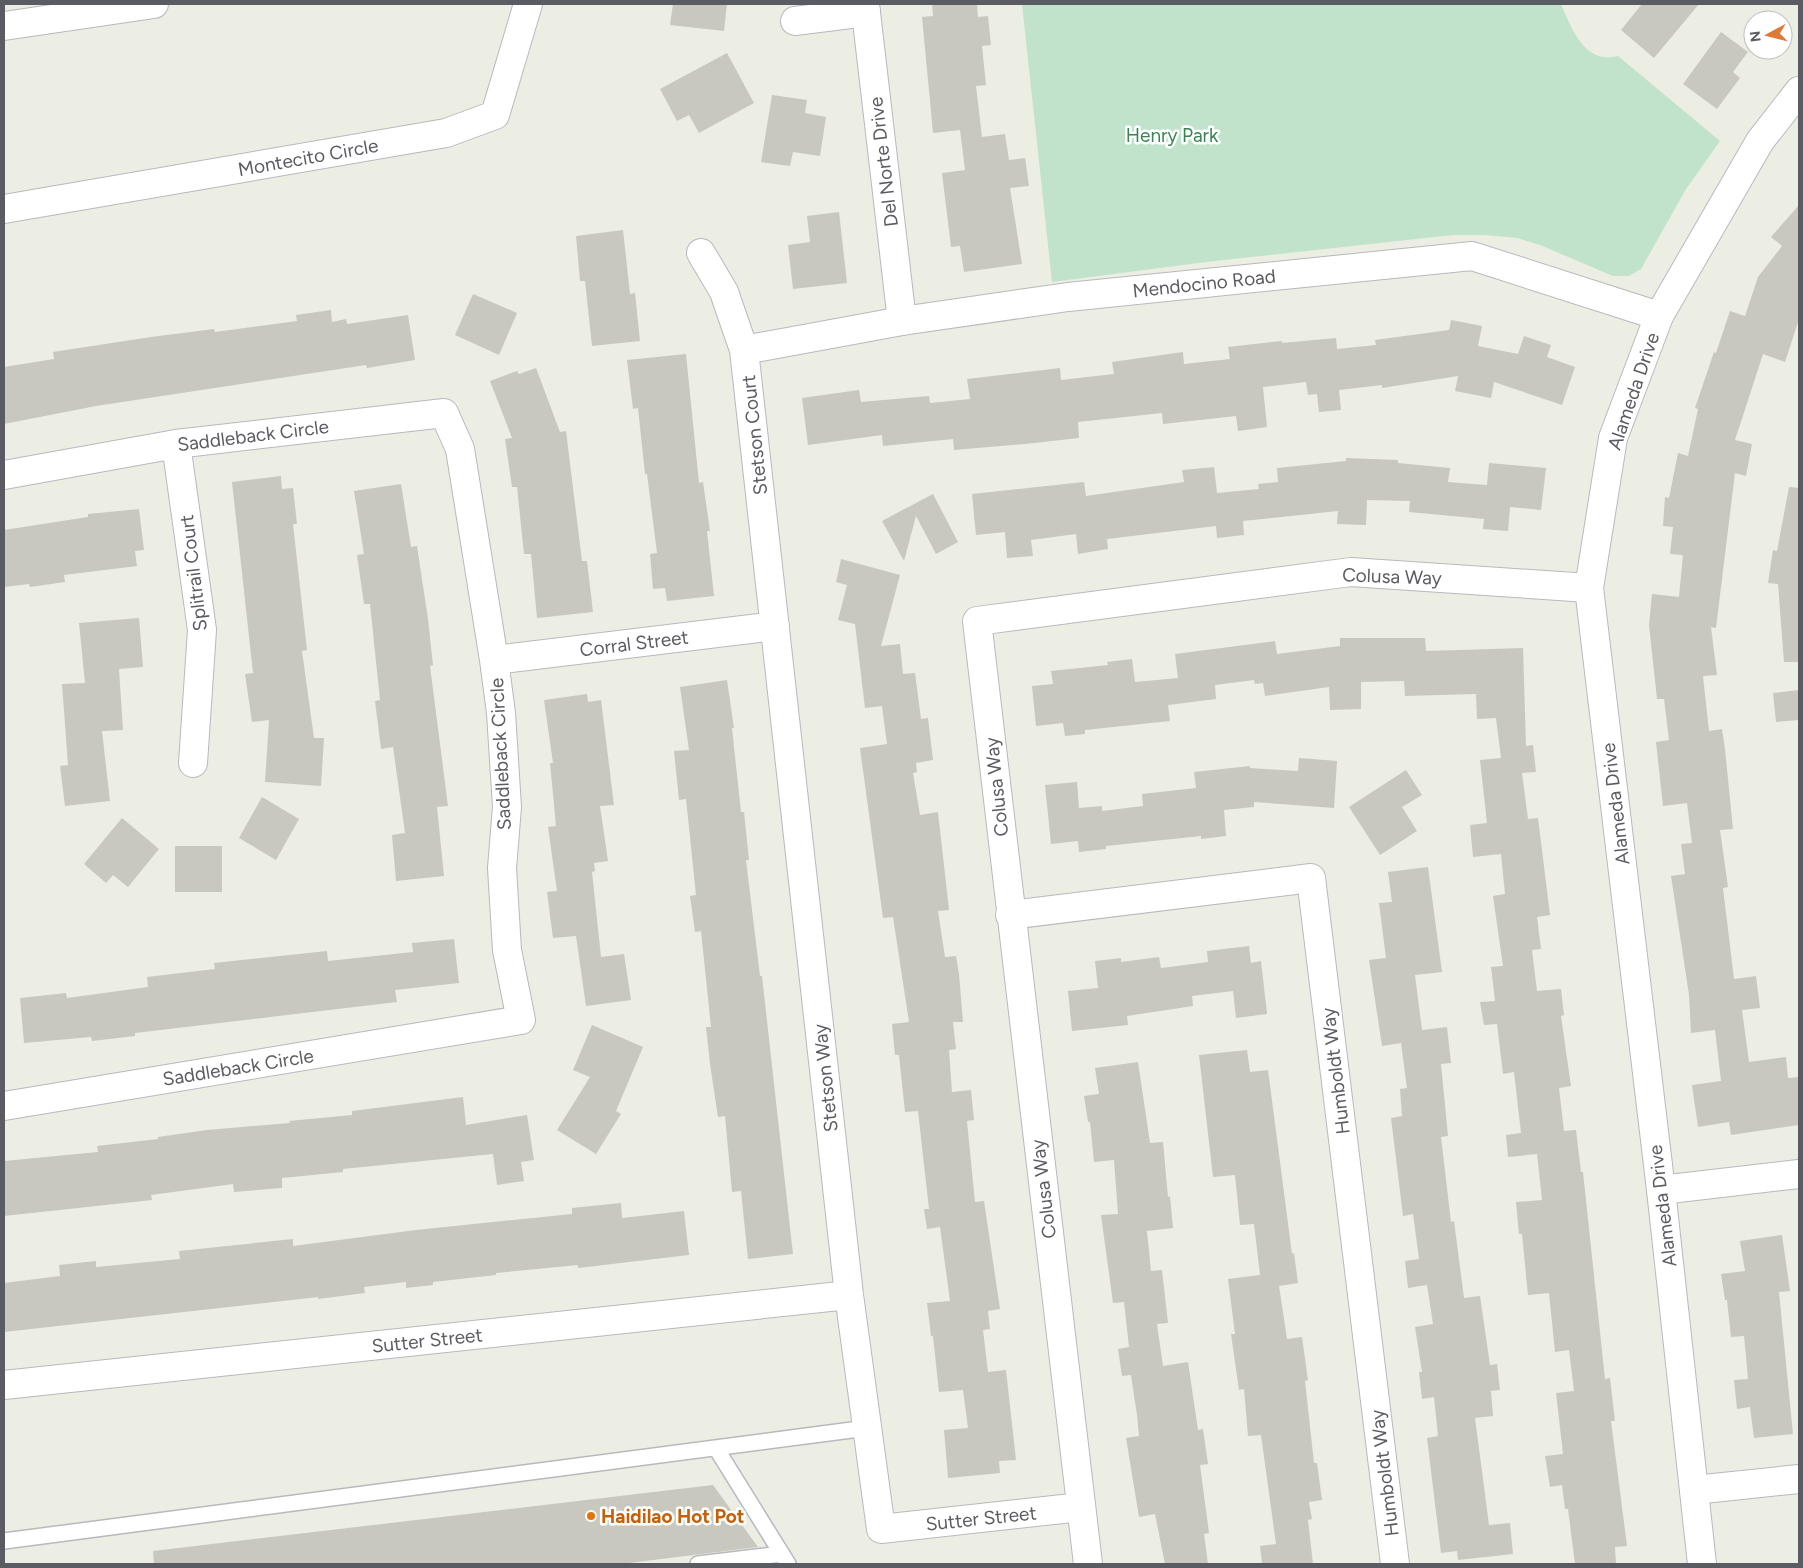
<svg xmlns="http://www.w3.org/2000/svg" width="1803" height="1568" viewBox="0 0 1803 1568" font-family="Figtree,sans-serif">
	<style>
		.green { fill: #c1e3cb }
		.building { fill: #c8c8bf }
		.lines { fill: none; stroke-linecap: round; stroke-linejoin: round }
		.service-casing { stroke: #b8b9bf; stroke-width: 18 }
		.minor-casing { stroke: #b8b9bf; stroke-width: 30 }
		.tertiary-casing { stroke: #b8b9bf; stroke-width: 30 }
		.service { stroke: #fff; stroke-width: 15 }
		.minor { stroke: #fff; stroke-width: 28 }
		.tertiary { stroke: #fff; stroke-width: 28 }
		.food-dot { fill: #e8710a; stroke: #fff; stroke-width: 2 }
		.labels { text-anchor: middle; stroke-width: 5; stroke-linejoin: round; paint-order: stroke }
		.park-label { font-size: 19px; fill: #3a8354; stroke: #fff }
		.street-label { font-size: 19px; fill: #5b5c63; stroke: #fff }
		.food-label { font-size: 19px; font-weight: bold; fill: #c56008; stroke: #fff; text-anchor: start }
	</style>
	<rect width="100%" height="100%" fill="#ecede3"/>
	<path class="green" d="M 1022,4 L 1561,4 C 1571,27 1584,65 1618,56 L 1720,141 L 1686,189 L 1641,269 L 1629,276 L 1613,276 L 1540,245 L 1517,238 L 1485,235 L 1453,235 L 1206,262 L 1052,282 Z"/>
	<path class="building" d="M 673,4 L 727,4 L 724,31 L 670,25 Z
		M 932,4 L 977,4 L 978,17 L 988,16 L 991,45 L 982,46 L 986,85 L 976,86 L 982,137 L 1005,134 L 1009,160 L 1025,158 L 1029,186 L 1010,188 L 1022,264 L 964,272 L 960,246 L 951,247 L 942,173 L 965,170 L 960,130 L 933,133 L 922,17 L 933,16 Z
		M 1642,4 L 1699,4 L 1654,58 L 1621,30 Z
		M 1721,32 L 1748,52 L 1733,72 L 1740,78 L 1717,109 L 1683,84 Z
		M 727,53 L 754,103 L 699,133 L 689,115 L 677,121 L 660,89 Z
		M 772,95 L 807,100 L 805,113 L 826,117 L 820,156 L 793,152 L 790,166 L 761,162 Z
		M 1799,205 L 1799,319 L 1785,362 L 1763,354 L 1735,440 L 1752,444 L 1746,476 L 1735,473 L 1716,628 L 1711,627 L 1717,675 L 1703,676 L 1709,731 L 1722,729 L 1725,749 L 1733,829 L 1720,830 L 1728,887 L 1723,888 L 1734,979 L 1756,976 L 1760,1008 L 1742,1010 L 1749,1062 L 1786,1057 L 1788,1078 L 1799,1077 L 1799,1125 L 1731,1135 L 1729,1122 L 1698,1127 L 1692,1085 L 1721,1081 L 1715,1030 L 1691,1033 L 1689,995 L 1671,876 L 1685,874 L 1681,844 L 1692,843 L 1687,803 L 1663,806 L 1656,742 L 1669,740 L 1664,699 L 1657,699 L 1649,625 L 1652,594 L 1679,597 L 1683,555 L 1670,554 L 1673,527 L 1663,526 L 1665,497 L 1669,498 L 1678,453 L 1688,456 L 1698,409 L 1695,408 L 1714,352 L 1716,353 L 1730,311 L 1745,316 L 1758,277 L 1782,246 L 1771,237 Z
		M 839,212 L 847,283 L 793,289 L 788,245 L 810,242 L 807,216 Z
		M 623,230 L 630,294 L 635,293 L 640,341 L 592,346 L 585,281 L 580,281 L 576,236 Z
		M 473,294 L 517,313 L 499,355 L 455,335 Z
		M 331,310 L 332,322 L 346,319 L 347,324 L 408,315 L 415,360 L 367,368 L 366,365 L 96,406 L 4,424 L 4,367 L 54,359 L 53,352 L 151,337 L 214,329 L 215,332 L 297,321 L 296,315 Z
		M 1451,320 L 1482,326 L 1478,346 L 1518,354 L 1524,336 L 1551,345 L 1547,357 L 1575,367 L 1562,405 L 1494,382 L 1491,398 L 1455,391 L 1458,376 L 1382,388 L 1382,385 L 1339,390 L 1341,410 L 1319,412 L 1317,394 L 1308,395 L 1306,382 L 1263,387 L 1267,427 L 1238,431 L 1236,416 L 1163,424 L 1162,413 L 1078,422 L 1079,438 L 1025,444 L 954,450 L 953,439 L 883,446 L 882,435 L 808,445 L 802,398 L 859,390 L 861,402 L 929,396 L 930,403 L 970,399 L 967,379 L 1060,368 L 1061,380 L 1114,374 L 1112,362 L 1183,352 L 1184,364 L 1230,359 L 1228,347 L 1282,341 L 1282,343 L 1336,338 L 1337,349 L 1376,345 L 1375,340 L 1449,330 Z
		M 686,354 L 699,483 L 703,482 L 710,531 L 707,531 L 714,596 L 667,601 L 665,588 L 653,589 L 650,554 L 657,553 L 647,474 L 645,474 L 638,408 L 633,409 L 627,360 Z
		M 536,368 L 560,432 L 566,431 L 582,561 L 587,561 L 593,612 L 537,618 L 531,554 L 524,554 L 517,487 L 512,487 L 505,439 L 512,438 L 490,381 L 517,371 L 519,374 Z
		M 1346,458 L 1398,460 L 1398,463 L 1450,468 L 1448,482 L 1487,485 L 1489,463 L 1546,468 L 1541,510 L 1510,507 L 1508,531 L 1483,529 L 1484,519 L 1409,512 L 1410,501 L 1367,500 L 1366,525 L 1337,524 L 1338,511 L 1243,521 L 1244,535 L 1217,538 L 1216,526 L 1107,539 L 1108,549 L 1078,554 L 1076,534 L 1031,540 L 1033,556 L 1007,558 L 1005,532 L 976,535 L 972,494 L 1084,482 L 1086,496 L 1184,482 L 1182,470 L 1214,467 L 1217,493 L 1259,489 L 1258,484 L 1278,482 L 1277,468 L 1346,461 Z
		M 281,476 L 282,489 L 293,488 L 297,524 L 293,524 L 307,650 L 302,651 L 314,738 L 324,738 L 321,786 L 265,782 L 269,720 L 252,722 L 245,674 L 253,673 L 232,482 Z
		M 401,484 L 411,547 L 417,546 L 428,619 L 433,665 L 430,666 L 448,806 L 437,807 L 444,876 L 396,881 L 392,835 L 405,833 L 393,747 L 381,749 L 375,701 L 380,700 L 370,604 L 364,604 L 357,555 L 364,554 L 354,491 Z
		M 1789,487 L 1799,488 L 1799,662 L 1784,662 L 1778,584 L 1768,583 L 1773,550 L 1777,551 Z
		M 933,494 L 958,542 L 936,554 L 916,516 L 904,561 L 882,521 Z
		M 139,509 L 144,550 L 135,551 L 137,566 L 64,575 L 65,582 L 30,587 L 29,584 L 4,587 L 4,530 L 88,517 L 88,514 Z
		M 841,559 L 900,575 L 881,646 L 900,644 L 903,674 L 915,673 L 921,719 L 928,718 L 933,760 L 916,763 L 917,772 L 913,773 L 920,815 L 938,812 L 949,910 L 938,911 L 945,957 L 956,956 L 959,974 L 963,1022 L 953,1022 L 956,1049 L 949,1050 L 952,1092 L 971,1090 L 974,1120 L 967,1121 L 975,1202 L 984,1201 L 1000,1309 L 988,1311 L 990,1329 L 983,1330 L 988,1372 L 1006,1370 L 1016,1460 L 999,1461 L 1000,1473 L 948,1478 L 944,1430 L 968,1428 L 963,1390 L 939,1392 L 933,1336 L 931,1336 L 927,1303 L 950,1301 L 940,1227 L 927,1229 L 924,1209 L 929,1209 L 918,1111 L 905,1112 L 899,1055 L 895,1055 L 892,1024 L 909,1022 L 893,917 L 883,918 L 860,748 L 887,744 L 882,706 L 865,708 L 855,624 L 838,620 L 847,585 L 836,582 Z
		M 139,618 L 143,667 L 119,669 L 123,730 L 102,731 L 110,801 L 65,806 L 60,766 L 68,765 L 62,684 L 85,683 L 79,623 Z
		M 1340,638 L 1425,638 L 1426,651 L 1523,648 L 1526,746 L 1533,745 L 1536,772 L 1522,773 L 1528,819 L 1538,818 L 1550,915 L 1537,917 L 1541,949 L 1532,950 L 1537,991 L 1561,989 L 1564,1015 L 1561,1016 L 1571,1086 L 1559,1088 L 1564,1131 L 1576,1130 L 1581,1172 L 1583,1172 L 1605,1379 L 1610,1378 L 1615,1421 L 1611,1421 L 1627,1546 L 1615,1547 L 1616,1564 L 1575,1564 L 1568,1509 L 1565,1509 L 1562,1485 L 1550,1487 L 1545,1456 L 1563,1454 L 1556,1393 L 1574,1391 L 1569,1350 L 1555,1352 L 1549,1293 L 1528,1295 L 1522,1234 L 1519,1234 L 1516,1202 L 1542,1200 L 1537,1154 L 1508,1157 L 1506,1135 L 1521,1133 L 1514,1072 L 1503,1074 L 1497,1024 L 1484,1025 L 1480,1002 L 1495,1001 L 1491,967 L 1503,966 L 1493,896 L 1505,894 L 1501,854 L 1473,857 L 1470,825 L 1487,823 L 1480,760 L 1501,758 L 1496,718 L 1477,719 L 1476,694 L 1405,696 L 1404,681 L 1361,682 L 1361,709 L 1330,710 L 1329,687 L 1265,696 L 1263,683 L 1255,684 L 1254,680 L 1215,685 L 1216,699 L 1168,705 L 1170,721 L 1085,730 L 1085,734 L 1065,736 L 1063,723 L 1036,726 L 1032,686 L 1053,684 L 1051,671 L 1108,665 L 1107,662 L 1132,659 L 1135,682 L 1178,678 L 1175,654 L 1275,641 L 1277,654 L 1340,646 Z
		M 727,680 L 734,728 L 732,728 L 741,812 L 744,812 L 749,860 L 746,860 L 760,976 L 762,976 L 793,1254 L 748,1259 L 741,1191 L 732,1192 L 725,1116 L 718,1117 L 710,1064 L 706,1027 L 711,1027 L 701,931 L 695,932 L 690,896 L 696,895 L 686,799 L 679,800 L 674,751 L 689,750 L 680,687 Z
		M 1799,690 L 1799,720 L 1776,722 L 1773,693 Z
		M 587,694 L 588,702 L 601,700 L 614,805 L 600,806 L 608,861 L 594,863 L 595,871 L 592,872 L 601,957 L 624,954 L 631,1000 L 586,1006 L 576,936 L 553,938 L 547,892 L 557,891 L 548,827 L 556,826 L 550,763 L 553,763 L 544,700 Z
		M 1299,758 L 1337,761 L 1334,808 L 1254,802 L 1254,807 L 1224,810 L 1226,836 L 1201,839 L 1201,836 L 1106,846 L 1106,849 L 1079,852 L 1078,841 L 1051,844 L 1045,785 L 1077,782 L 1079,808 L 1102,806 L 1102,811 L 1143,806 L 1142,794 L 1196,788 L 1194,772 L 1250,766 L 1250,768 L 1298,771 Z
		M 1406,770 L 1422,795 L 1402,807 L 1417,831 L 1380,855 L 1349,807 Z
		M 262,797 L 299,819 L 276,860 L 239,838 Z
		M 122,818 L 159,849 L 128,887 L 113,875 L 106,883 L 84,864 Z
		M 175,846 L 222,846 L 222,892 L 175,892 Z
		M 1428,867 L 1442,972 L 1415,975 L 1422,1030 L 1447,1027 L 1451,1063 L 1441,1064 L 1448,1136 L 1441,1137 L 1451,1222 L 1454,1221 L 1464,1298 L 1480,1296 L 1490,1365 L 1497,1364 L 1500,1390 L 1491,1391 L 1493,1416 L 1475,1418 L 1489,1525 L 1510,1523 L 1513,1554 L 1458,1560 L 1457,1551 L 1441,1553 L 1427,1438 L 1438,1436 L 1434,1397 L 1422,1399 L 1419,1372 L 1422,1372 L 1415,1327 L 1433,1324 L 1427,1285 L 1408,1288 L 1405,1261 L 1419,1259 L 1413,1214 L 1403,1216 L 1391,1118 L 1402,1116 L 1400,1089 L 1407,1088 L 1401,1043 L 1382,1046 L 1369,960 L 1386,958 L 1379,903 L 1392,902 L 1388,872 Z
		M 454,939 L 459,983 L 395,990 L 397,1002 L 135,1033 L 135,1036 L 92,1041 L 91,1037 L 24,1043 L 20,998 L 66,993 L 67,998 L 148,987 L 147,977 L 215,969 L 214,963 L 327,951 L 328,961 L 413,952 L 412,943 Z
		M 1249,946 L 1251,963 L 1261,961 L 1267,1014 L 1236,1018 L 1233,991 L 1192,996 L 1193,1006 L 1127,1016 L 1128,1025 L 1072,1031 L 1068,991 L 1098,988 L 1095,961 L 1121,958 L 1121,962 L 1159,957 L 1161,968 L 1208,962 L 1207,951 Z
		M 592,1025 L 643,1047 L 616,1111 L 621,1114 L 596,1154 L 557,1130 L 590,1077 L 573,1070 Z
		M 1247,1050 L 1250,1072 L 1268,1070 L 1292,1254 L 1294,1253 L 1298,1283 L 1279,1286 L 1287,1339 L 1302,1337 L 1308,1380 L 1305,1381 L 1314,1463 L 1317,1463 L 1322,1500 L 1309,1502 L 1312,1519 L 1308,1520 L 1313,1564 L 1262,1564 L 1260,1546 L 1276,1544 L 1261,1435 L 1248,1436 L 1244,1389 L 1239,1390 L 1231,1334 L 1235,1334 L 1228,1279 L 1260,1275 L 1254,1224 L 1240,1225 L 1235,1175 L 1213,1177 L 1199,1055 Z
		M 1138,1062 L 1150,1143 L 1163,1142 L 1168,1197 L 1170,1196 L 1173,1228 L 1147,1231 L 1151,1271 L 1162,1270 L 1168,1323 L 1157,1324 L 1163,1366 L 1188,1362 L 1198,1430 L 1203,1429 L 1208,1464 L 1200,1465 L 1209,1533 L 1204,1534 L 1208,1564 L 1165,1564 L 1155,1514 L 1139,1517 L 1126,1438 L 1139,1436 L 1137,1415 L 1131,1375 L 1122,1376 L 1118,1349 L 1129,1347 L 1124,1302 L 1113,1303 L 1101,1215 L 1118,1214 L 1114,1160 L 1094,1162 L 1090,1122 L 1088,1122 L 1084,1096 L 1099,1094 L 1095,1068 Z
		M 463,1097 L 466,1125 L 527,1115 L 534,1160 L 521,1162 L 524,1181 L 497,1185 L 493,1154 L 343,1169 L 343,1172 L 282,1178 L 282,1188 L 234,1192 L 233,1184 L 151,1195 L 152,1200 L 4,1216 L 4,1161 L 98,1152 L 97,1146 L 158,1139 L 158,1137 L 207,1130 L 290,1123 L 289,1121 L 352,1115 L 352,1111 Z
		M 621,1203 L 622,1218 L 684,1211 L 689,1255 L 578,1268 L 578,1265 L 496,1273 L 496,1275 L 433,1282 L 433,1285 L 406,1288 L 406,1282 L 364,1287 L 365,1293 L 318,1299 L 318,1297 L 4,1332 L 4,1283 L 60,1276 L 59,1265 L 96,1261 L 96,1267 L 180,1259 L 179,1251 L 293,1239 L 293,1246 L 416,1230 L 572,1214 L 572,1208 Z
		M 1782,1235 L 1790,1291 L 1779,1292 L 1793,1434 L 1754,1438 L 1750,1407 L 1737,1409 L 1734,1380 L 1748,1379 L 1744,1336 L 1731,1337 L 1727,1300 L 1725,1300 L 1721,1274 L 1745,1271 L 1740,1241 Z
		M 713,1485 L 758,1547 L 621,1564 L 154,1564 L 153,1551 Z"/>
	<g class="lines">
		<defs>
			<path id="service" d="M 716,1448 L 788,1564
				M 4,1541 L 867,1428
				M 698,1564 L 782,1554"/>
			<path id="minor" d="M 795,21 L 866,12
				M 4,26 L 154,4
				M 4,209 L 446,133 L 495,115 L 528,4
				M 701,253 L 724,292 L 744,350 L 849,1295 L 881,1529 L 1081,1507
				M 744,350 L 902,321 L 1068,297 L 1472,256 L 1659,316
				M 176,444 L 202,630 L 193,763
				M 4,475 L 176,444 L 444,413 L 460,449 L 494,660 L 501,713 L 507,807 L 502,868 L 507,950 L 521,1020 L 4,1106
				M 494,660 L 775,626
				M 1010,915 L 1311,878 L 1395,1564
				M 1661,1190 L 1799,1174
				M 4,1385 L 849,1295
				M 1694,1490 L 1799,1479
				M 1088,1564 L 977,621 L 1351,572 L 1589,588"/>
			<path id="tertiary" d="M 865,4 L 902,321
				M 1702,1564 L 1661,1190 L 1589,588 L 1613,438 L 1659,316 L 1760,141 L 1799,91"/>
		</defs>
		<use href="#service" class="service-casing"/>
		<use href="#minor" class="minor-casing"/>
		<use href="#tertiary" class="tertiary-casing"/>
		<use href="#service" class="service"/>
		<use href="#minor" class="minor"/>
		<use href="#tertiary" class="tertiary"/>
	</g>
	<circle class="food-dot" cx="591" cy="1516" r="5"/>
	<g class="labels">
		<g class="park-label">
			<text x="1172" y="142">Henry Park</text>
		</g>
		<g class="street-label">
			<text transform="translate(308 157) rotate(-10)" y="7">Montecito Circle</text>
			<text transform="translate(883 162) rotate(-97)" y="7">Del Norte Drive</text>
			<text transform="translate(1204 283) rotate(-6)" y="7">Mendocino Road</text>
			<text transform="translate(1633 391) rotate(-71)" y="7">Alameda Drive</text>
			<text transform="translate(253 435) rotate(-7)" y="7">Saddleback Circle</text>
			<text transform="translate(754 435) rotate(-96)" y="7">Stetson Court</text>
			<text transform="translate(193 573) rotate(-97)" y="7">Splitrail Court</text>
			<text transform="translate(1392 576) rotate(2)" y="7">Colusa Way</text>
			<text transform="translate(634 643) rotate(-7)" y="7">Corral Street</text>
			<text transform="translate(500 754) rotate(-93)" y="7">Saddleback Circle</text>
			<text transform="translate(996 787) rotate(-96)" y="7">Colusa Way</text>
			<text transform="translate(1615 804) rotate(-97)" y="7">Alameda Drive</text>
			<text transform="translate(238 1067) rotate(-9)" y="7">Saddleback Circle</text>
			<text transform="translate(1335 1071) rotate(-97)" y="7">Humboldt Way</text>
			<text transform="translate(825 1078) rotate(-96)" y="7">Stetson Way</text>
			<text transform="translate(1043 1189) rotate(-97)" y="7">Colusa Way</text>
			<text transform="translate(1662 1206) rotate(-97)" y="7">Alameda Drive</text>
			<text transform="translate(427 1340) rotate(-6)" y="7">Sutter Street</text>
			<text transform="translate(1384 1473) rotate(-97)" y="7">Humboldt Way</text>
			<text transform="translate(981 1518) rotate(-6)" y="7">Sutter Street</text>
		</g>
		<g class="food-label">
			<text x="601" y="1523">Haidilao Hot Pot</text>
		</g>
	</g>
	<rect width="1803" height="1568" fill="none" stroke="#5b5c63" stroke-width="10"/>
	<g transform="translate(1768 35) rotate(263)"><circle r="24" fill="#ffffff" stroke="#bdbec1"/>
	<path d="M0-4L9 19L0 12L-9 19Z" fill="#e07836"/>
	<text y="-8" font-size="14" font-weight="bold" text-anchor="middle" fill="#5b5c63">N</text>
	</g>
</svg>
